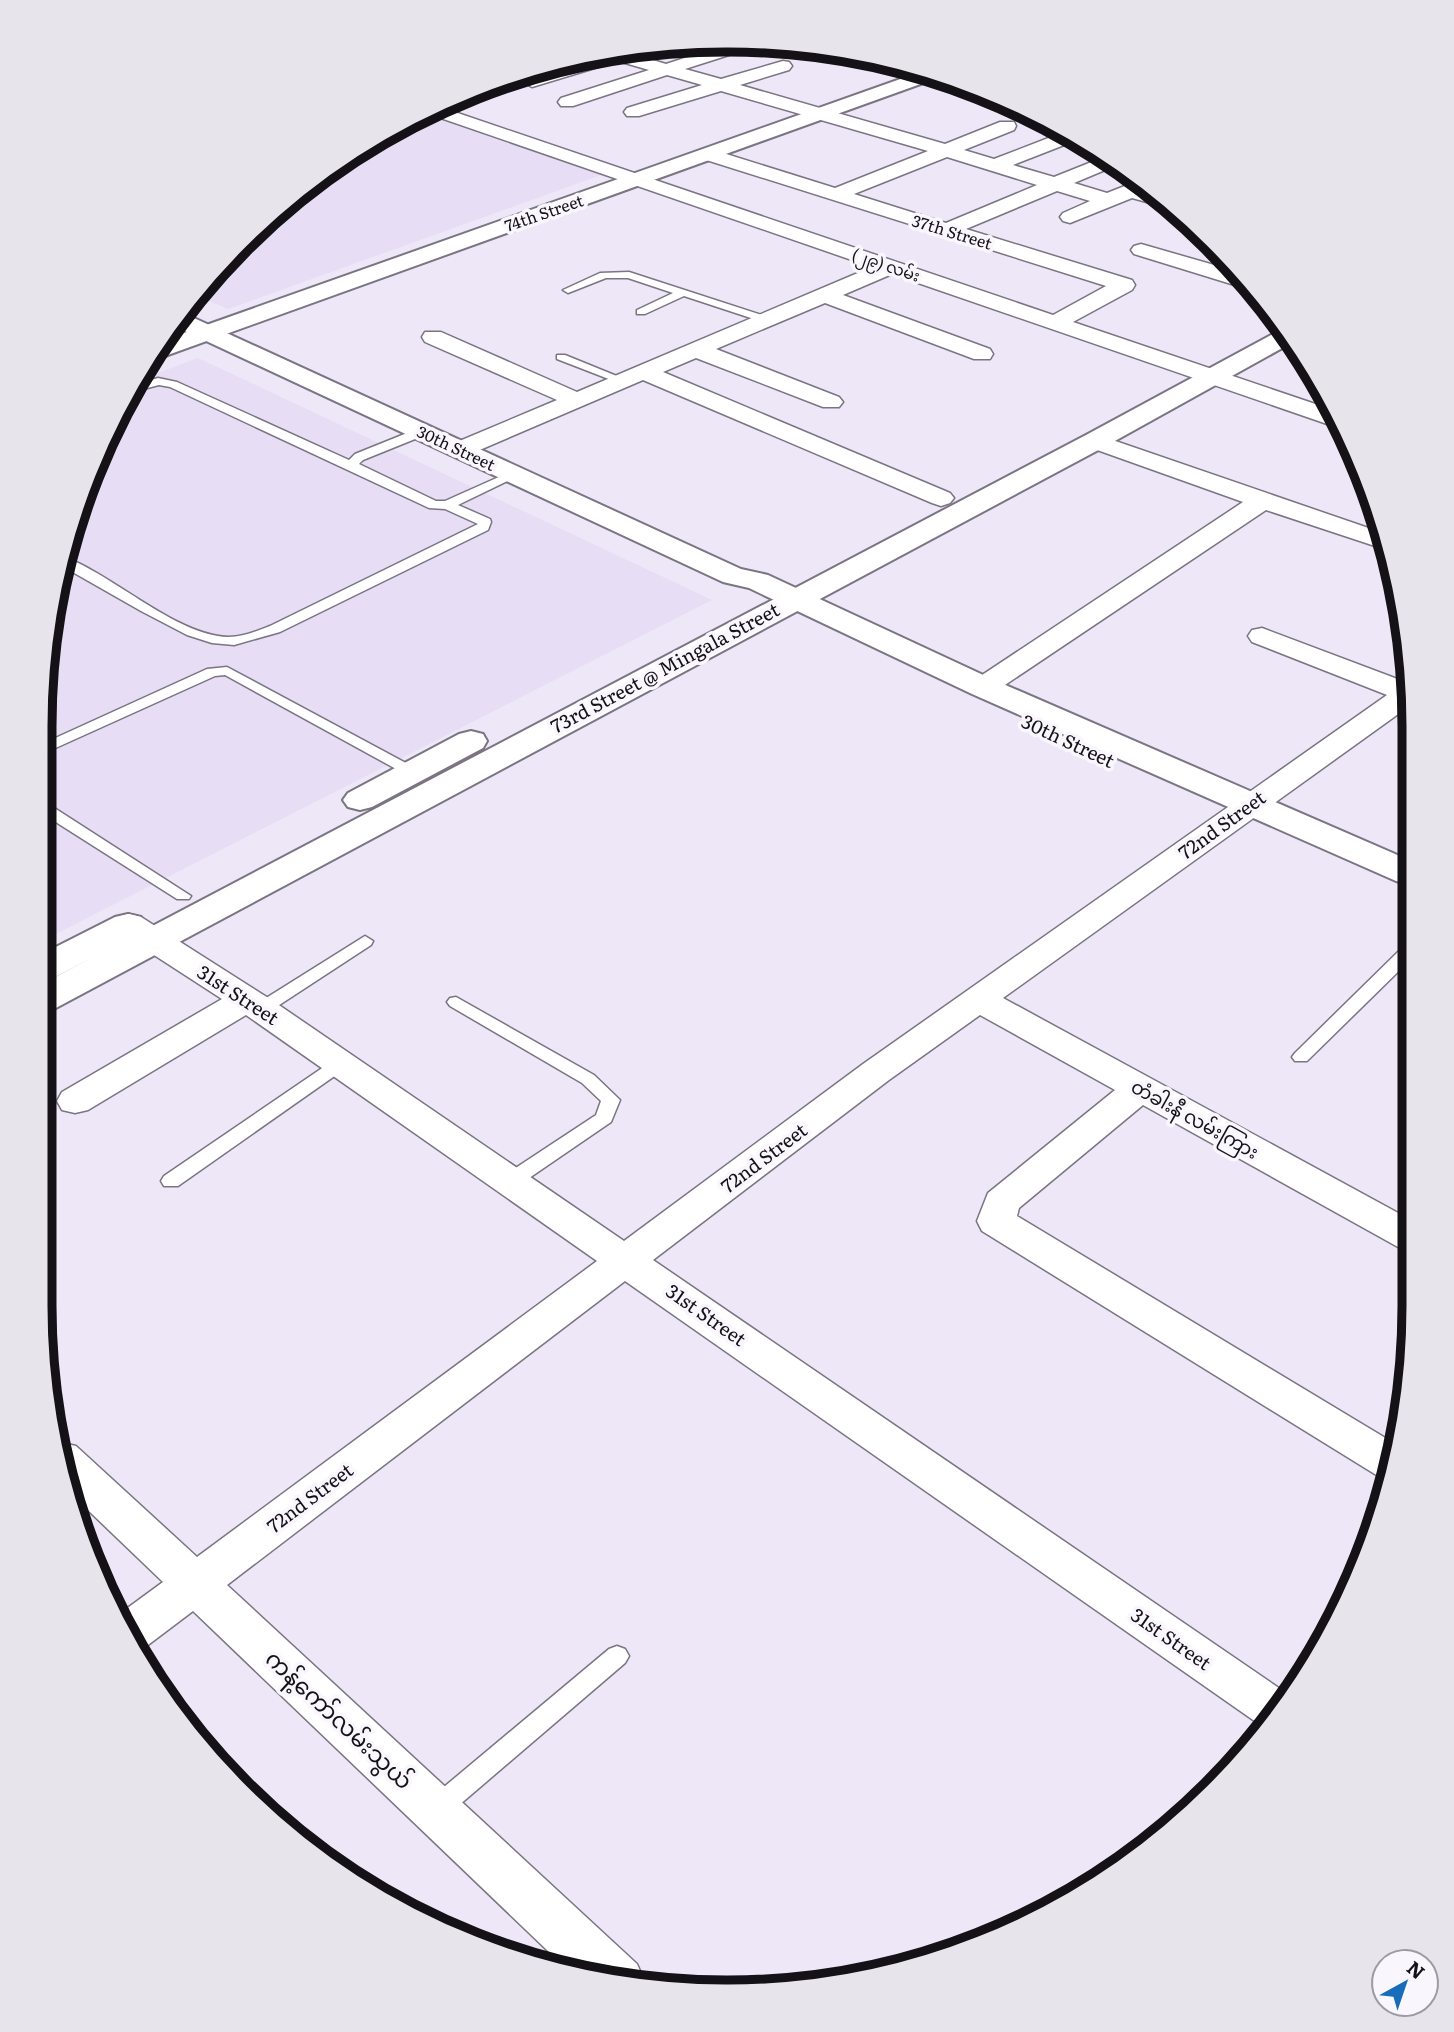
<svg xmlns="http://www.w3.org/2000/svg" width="1454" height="2032" viewBox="0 0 1454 2032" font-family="Literata,'Noto Sans Myanmar',serif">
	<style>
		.built { fill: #e7ddf5 }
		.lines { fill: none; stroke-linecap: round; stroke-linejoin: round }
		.service-casing { stroke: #7a7483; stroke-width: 3 }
		.minor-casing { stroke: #7a7483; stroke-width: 3 }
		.tertiary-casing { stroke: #7a7483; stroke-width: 4 }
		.secondary-casing { stroke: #7a7483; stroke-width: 4 }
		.primary-casing { stroke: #7a7483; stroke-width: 4 }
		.service { fill: #fff; fill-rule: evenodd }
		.minor { fill: #fff; fill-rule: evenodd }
		.tertiary { fill: #fff; fill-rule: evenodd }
		.secondary { fill: #fff; fill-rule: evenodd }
		.primary { fill: #fff; fill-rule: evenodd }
		.labels { text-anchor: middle; stroke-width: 7; stroke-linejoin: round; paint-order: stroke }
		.far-street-label { font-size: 16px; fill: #141117; stroke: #f9f6fd }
		.street-label { font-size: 19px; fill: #141117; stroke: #f9f6fd }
		.near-street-label { font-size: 23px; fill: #141117; stroke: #f9f6fd }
		.rim { fill: none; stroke: #141117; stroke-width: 9 }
	</style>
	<rect width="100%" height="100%" fill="#ede7f7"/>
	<path class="built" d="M 424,114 L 601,175 L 228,309 L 195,295 L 210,274 L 275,210 L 384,132 Z
		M 198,358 L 712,600 L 40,942 L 40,727 L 54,593 L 92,465 L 134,382 Z"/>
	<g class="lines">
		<defs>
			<path id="service" d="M 629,272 L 771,318 L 773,320 L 763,322 L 684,296 L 645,314 L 637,314 L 637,310 L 673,293 L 628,278 L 606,278 L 568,293 L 563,290 L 600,273 Z
				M 557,355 L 565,355 L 629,381 L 619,383 L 557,359 Z
				M 158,378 L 177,382 L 349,460 L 355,454 L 417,429 L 425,429 L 425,435 L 363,460 L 359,464 L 436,501 L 445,501 L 510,472 L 514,471 L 520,475 L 458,505 L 490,519 L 491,522 L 488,530 L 280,632 L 234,645 L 212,643 L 187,635 L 141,611 L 62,566 L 64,557 C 114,575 175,635 228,637 C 243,637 257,631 270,626 L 478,524 L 445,509 L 429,508 L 170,387 L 159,385 L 128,393 L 131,386 Z
				M 227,667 L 417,769 L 420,772 L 412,777 L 407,775 L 225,675 L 215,676 L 40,755 L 40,745 L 207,669 Z
				M 40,800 L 45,802 L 191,896 L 189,899 L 177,899 L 40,812 Z
				M 365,936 L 373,941 L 371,945 L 267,1013 L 255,1013 L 252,1009 L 255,1005 Z
				M 40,937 L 69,954 L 71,958 L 69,962 L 57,962 L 40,950 Z
				M 1410,945 L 1410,960 L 1307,1061 L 1295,1061 L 1292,1057 L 1295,1053 L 1404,946 Z
				M 456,997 L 594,1075 L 620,1100 L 611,1122 L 516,1187 L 502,1187 L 499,1182 L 502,1177 L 596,1115 L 601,1101 L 582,1083 L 450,1006 L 447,1002 L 450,998 Z
				M 340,1058 L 349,1064 L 346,1068 L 178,1186 L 164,1186 L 161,1181 L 164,1176 L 334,1060 Z
				M 617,1646 L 625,1649 L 629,1656 L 625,1663 L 444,1818 L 435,1821 L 426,1818 L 423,1810 L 426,1802 L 609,1649 Z"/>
			<path id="minor" d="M 752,42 L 751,48 L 685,69 L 721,79 L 783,61 L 789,62 L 792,66 L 789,70 L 740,85 L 945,144 L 1000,122 L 1014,122 L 1016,126 L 1014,130 L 964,150 L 994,159 L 1064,132 L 1077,140 L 1013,165 L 1054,177 L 1104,157 L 1117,165 L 1074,183 L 1107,193 L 1140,180 L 1152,189 L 1149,190 L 1156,192 L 1170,206 L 1165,207 L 1132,198 L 1070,223 L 1063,221 L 1060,217 L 1063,213 L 1090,201 L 1057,191 L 966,229 L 1132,280 L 1135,285 L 1132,290 L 1073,322 L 1333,410 L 1341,426 L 1330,425 L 892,274 L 843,295 L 990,349 L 993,354 L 990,359 L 974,359 L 825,303 L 716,349 L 839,397 L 843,402 L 839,407 L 823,407 L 696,358 L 663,372 L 950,493 L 954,498 L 950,503 L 941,506 L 932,503 L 643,380 L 468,455 L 459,457 L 450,455 L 447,450 L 450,445 L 557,400 L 425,342 L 422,337 L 425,332 L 441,332 L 577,392 L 872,267 L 426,113 L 440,107 L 1053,315 L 1106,286 L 700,158 L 698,154 L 707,148 L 835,188 L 928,151 L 721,91 L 639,116 L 627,116 L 624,112 L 627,108 L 702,85 L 667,75 L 573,106 L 561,106 L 558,102 L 561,98 L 649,70 L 618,61 L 532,87 L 523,82 L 526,78 L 636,47 L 642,51 L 636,55 L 666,64 L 731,43 ZM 947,157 L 1037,185 L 946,223 L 854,194 Z
				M 1141,244 L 1242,273 L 1253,287 L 1241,287 L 1134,254 L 1131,250 L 1134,246 Z
				M 1095,434 L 1380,532 L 1384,549 L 1266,510 L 993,693 L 983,696 L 973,693 L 969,687 L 973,681 L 1243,502 L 1086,446 L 1083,441 L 1086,436 Z
				M 1262,628 L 1408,683 L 1408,707 L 1003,998 L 1411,1220 L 1412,1251 L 1398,1247 L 1143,1105 L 1019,1208 L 1017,1216 L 1397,1445 L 1391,1480 L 1378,1476 L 982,1231 L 977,1221 L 988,1193 L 1115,1090 L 980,1015 L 889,1080 L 653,1260 L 1289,1695 L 1266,1729 L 625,1281 L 227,1585 L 637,1964 L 645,1982 L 643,1986 L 571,1973 L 193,1611 L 144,1648 L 137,1650 L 118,1615 L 163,1582 L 66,1489 L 58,1442 L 76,1446 L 197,1557 L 597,1261 L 246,1015 L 88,1110 L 75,1113 L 62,1110 L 57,1101 L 62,1092 L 222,999 L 117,931 L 112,924 L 117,917 L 129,914 L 141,917 L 273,1001 L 624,1241 L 863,1064 L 1387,695 L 1252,642 L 1248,636 L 1252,630 Z"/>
			<path id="tertiary" d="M 923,71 L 940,77 L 165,356 L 151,357 L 164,340 Z"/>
			<path id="secondary" d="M 183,313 L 741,569 L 768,575 L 994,680 L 1409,860 L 1409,884 L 1396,881 L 972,694 L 749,588 L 723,582 L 174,326 Z"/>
			<path id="primary" d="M 1284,328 L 1295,341 L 1104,447 L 54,1009 L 40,1013 L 40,985 L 92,958 L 53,978 L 40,981 L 40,955 L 115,917 L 128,914 L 141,917 L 146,925 L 141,932 L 1086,435 Z
				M 471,731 L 483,734 L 487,741 L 483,748 L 372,807 L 360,810 L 348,807 L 343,800 L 348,793 L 459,734 Z"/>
		</defs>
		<use href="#service" class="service-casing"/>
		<use href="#minor" class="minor-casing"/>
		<use href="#tertiary" class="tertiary-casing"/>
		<use href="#secondary" class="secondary-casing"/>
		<use href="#primary" class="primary-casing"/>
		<use href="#service" class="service"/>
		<use href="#minor" class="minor"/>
		<use href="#tertiary" class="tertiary"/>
		<use href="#secondary" class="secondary"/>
		<use href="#primary" class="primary"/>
	</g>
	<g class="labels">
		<g class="far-street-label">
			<text transform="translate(544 213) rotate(-19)" y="6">74th Street</text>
			<text transform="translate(952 232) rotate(17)" y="6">37th Street</text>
			<text transform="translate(886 265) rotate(19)" y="6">(၂၉) လမ်း</text>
			<text transform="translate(456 448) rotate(25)" y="6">30th Street</text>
		</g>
		<g class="street-label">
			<text transform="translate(665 668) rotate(-28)" y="7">73rd Street @ Mingala Street</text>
			<text transform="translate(1068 741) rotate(25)" y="7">30th Street</text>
			<text transform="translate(1222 825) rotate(-36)" y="7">72nd Street</text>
			<text transform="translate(238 995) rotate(33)" y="7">31st Street</text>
			<text transform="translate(1195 1119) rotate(29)" y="7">တံခါးနီ လမ်းကြား</text>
			<text transform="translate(764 1158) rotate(-37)" y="7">72nd Street</text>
			<text transform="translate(706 1315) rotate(35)" y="7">31st Street</text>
			<text transform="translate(310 1498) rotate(-37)" y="7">72nd Street</text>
			<text transform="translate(1171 1639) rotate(35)" y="7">31st Street</text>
		</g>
		<g class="near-street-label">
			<text transform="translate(339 1720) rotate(43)" y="8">ကန့်ကော်လမ်းသွယ်</text>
		</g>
	</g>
	<path d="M0 0H1454V2032H0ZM726 52H728A674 674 0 0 1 1402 726V1306A674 674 0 0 1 728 1980H726A674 674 0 0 1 52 1306V726A674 674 0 0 1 726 52Z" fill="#e7e4eb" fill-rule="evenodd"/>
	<path class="rim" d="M726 52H728A674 674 0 0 1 1402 726V1306A674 674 0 0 1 728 1980H726A674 674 0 0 1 52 1306V726A674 674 0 0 1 726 52Z"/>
	<g transform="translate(1405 1983) rotate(40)"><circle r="33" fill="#f9f6fd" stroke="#9d9aa1" stroke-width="2"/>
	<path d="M0-5L12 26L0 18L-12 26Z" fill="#196cba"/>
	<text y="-10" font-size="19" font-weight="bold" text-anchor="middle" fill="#141117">N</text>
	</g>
</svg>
